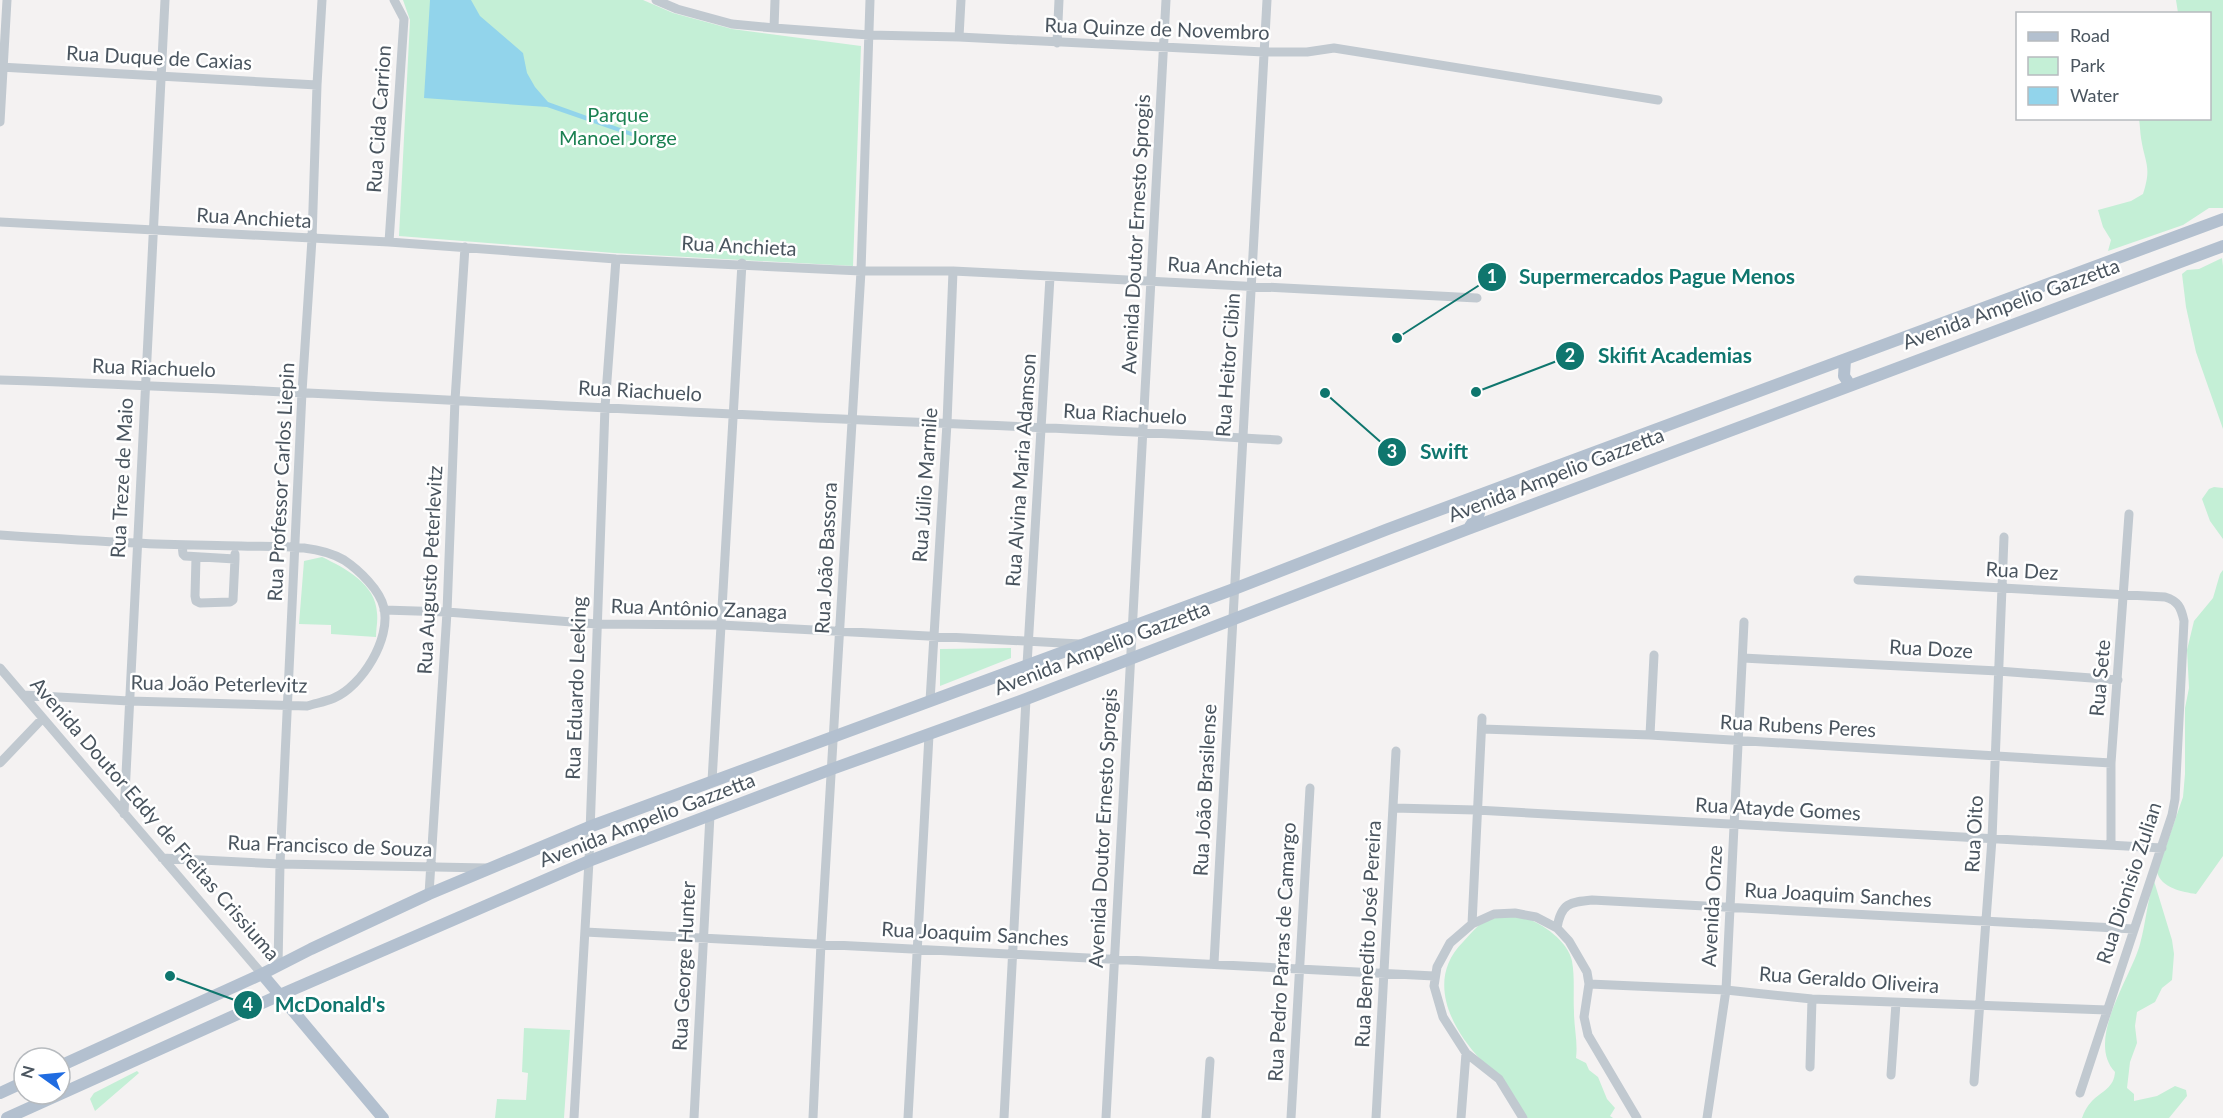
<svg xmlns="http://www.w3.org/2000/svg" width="2223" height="1118" viewBox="0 0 2223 1118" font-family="Lato,sans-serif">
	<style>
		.green { fill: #c4efd6 }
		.water { fill: #92d4eb }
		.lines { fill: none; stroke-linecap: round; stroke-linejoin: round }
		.minor { stroke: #c1c9d0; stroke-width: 9 }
		.major { stroke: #b3c0cf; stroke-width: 12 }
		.labels { text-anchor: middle; stroke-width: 5; stroke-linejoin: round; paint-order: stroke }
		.street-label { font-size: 20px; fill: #4a555f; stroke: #fff }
		.park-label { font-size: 20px; fill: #1b8152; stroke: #fff }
		.leader { fill: none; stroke: #0f766e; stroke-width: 2 }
		.callout-dot { fill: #0f766e; stroke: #fff; stroke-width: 2 }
		.mark-label { font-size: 18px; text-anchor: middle; font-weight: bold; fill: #fff }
		.callout-label { font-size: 21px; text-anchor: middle; font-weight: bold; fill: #0f766e; stroke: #fff; stroke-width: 5; stroke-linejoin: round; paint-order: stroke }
	</style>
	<rect width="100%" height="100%" fill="#f4f2f2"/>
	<path class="green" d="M 403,0 L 643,0 L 673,13 L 732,29 L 861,46 L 853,266 L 614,253 L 399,236 L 410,20 Z
		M 2176,0 L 2223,0 L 2223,208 L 2209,208 L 2183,225 L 2108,251 L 2111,240 L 2103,227 L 2098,210 L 2131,201 L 2143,194 C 2152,166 2145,164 2141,138 C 2140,131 2140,125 2139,119 L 2210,118 L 2210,14 L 2178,13 Z
		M 2222,258 L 2223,266 L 2223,429 L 2196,352 L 2186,307 L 2182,274 L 2187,270 L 2199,269 Z
		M 2214,487 L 2223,488 L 2223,539 L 2210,521 L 2202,499 L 2209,489 Z
		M 322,557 C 345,568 376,584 377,613 C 378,621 376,629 376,637 L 331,634 L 331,625 L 299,624 L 304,561 Z
		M 2223,570 L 2223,856 L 2196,894 C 2183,892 2161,888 2157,872 L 2183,797 L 2185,774 L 2185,708 L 2189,688 L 2187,650 L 2194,621 L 2213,598 L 2220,574 Z
		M 1011,648 L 1011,658 L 940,686 L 940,649 Z
		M 2154,881 L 2172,940 L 2174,954 L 2172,980 L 2162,988 L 2155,1002 L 2137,1012 L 2135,1026 L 2137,1043 L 2130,1062 L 2127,1088 L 2134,1094 L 2134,1101 L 2157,1096 L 2175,1086 L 2186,1090 L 2187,1096 L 2169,1118 L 2082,1118 C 2084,1112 2087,1106 2092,1101 C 2102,1091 2114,1088 2115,1072 C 2085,1040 2131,978 2140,944 C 2146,923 2147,901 2154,881 Z
		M 1494,915 C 1503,916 1514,915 1522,917 C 1541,922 1568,941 1572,961 C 1575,978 1573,995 1574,1012 C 1574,1028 1578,1042 1576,1058 L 1586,1063 L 1589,1070 L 1598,1077 L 1607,1099 L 1615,1108 L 1610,1116 L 1613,1118 L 1526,1118 C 1521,1108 1517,1099 1510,1090 C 1502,1079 1490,1070 1481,1060 C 1450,1027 1426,979 1463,942 C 1473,931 1481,921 1494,915 Z
		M 524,1028 L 570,1030 L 564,1118 L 495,1118 L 497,1099 L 526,1100 L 528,1073 L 522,1072 Z
		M 137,1071 L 139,1073 L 95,1111 L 90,1099 L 94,1093 Z"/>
	<path class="water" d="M 430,0 L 471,0 L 480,16 L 523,53 L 527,73 L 535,87 L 548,102 L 637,134 L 634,137 L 547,107 L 424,98 Z"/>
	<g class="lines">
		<path class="minor" d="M 656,0 L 677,9 L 732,24 L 774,28 L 869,35 L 959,37 L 1264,52 L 1307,52 L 1334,48 L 1658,100
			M 774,28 L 775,0
			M 959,37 L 961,0
			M 1057,43 L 1059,0
			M 0,67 L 317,85
			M 0,122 L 7,0
			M 0,222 L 389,242 L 616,259 L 861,271 L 953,271 L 1477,298
			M 389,242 L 404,19 L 394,0
			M 0,380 C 244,388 488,403 732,414 C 914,423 1096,428 1278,440
			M 0,535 C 45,538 91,541 136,543 C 171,545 206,545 241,546 C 273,547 315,543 344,560 C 359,570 380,590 384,608 C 391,639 362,686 334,698 C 325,702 316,703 307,706 L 129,701 L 23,695
			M 182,545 L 183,554 L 185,556 L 235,559 L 235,554
			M 196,557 L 195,596 L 196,601 L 200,603 L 230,602 L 233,600 L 235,559
			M 1858,580 L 2165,597 C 2178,601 2181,607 2184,621 L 2175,799 L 2172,815 L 2080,1093
			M 384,610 L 447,612 L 597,624 L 721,625 L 1080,644
			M 1743,658 L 1998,671 L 2118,680
			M 1027,665 L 1050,277
			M 0,668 L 262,974
			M 930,701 L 947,423 L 953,271
			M 1482,729 L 1650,735 L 2111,763
			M 1650,735 L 1654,655
			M 0,763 L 43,718
			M 712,781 L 742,263
			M 1393,808 L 1476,810 L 2162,848
			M 124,814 L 165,0
			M 2111,844 L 2111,763 L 2129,514
			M 162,858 L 280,864 L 487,868
			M 429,894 L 447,612 L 455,400 L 465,247
			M 1472,924 L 1482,718
			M 1557,928 C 1561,903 1570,902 1592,900 L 2134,929
			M 585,932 L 1434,976
			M 1214,963 L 1267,0
			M 278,966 L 280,864 L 302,392 L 312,239 L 317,85 L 322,0
			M 1589,984 L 1726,990 L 1812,999 L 2107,1010
			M 1810,1067 L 1812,999
			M 1891,1075 L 1896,1003
			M 1974,1082 L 1992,839 L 2004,537
			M 574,1118 L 589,861 L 605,407 L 616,259
			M 694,1118 L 710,815
			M 813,1118 L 821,943 L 861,271 L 870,0
			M 908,1118 L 929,735
			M 1004,1118 L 1026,699
			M 1106,1118 L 1166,0
			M 1206,1118 L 1210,1061
			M 1291,1118 L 1310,788
			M 1376,1118 L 1396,751
			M 1461,1118 L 1466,1053
			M 1523,1118 L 1499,1079 L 1466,1053 L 1443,1017 L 1434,986 L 1437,967 L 1450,943 L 1472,924 L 1494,914 L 1515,913 L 1536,917 L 1557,928 L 1569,941 L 1587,972 L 1589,984 L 1584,1017 L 1588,1035 L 1637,1118
			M 1707,1118 L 1726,990 L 1744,622"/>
		<path class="major" d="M 1845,360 L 1844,376 L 1850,385
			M 1469,528 L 1479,513 L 1481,495
			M 262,974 L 383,1118
			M 60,1066 L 262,974 L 311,949 L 429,894 L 589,827 L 1234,589 L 1388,529 L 2223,219
			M 0,1093 L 24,1082
			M 7,1118 L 280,995 L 589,861 L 832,769 L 1026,699 L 1468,529 L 2223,246"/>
	</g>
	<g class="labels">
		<g class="street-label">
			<text transform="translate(1157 29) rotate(2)" y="7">Rua Quinze de Novembro</text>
			<text transform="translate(159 58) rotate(3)" y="7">Rua Duque de Caxias</text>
			<text transform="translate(379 119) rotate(-86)" y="7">Rua Cida Carrion</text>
			<text transform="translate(254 218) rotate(3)" y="7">Rua Anchieta</text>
			<text transform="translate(1136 234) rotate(-87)" y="7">Avenida Doutor Ernesto Sprogis</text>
			<text transform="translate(739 246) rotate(3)" y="7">Rua Anchieta</text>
			<text transform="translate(1225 267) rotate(3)" y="7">Rua Anchieta</text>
			<text transform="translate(2011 304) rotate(-20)" y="7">Avenida Ampelio Gazzetta</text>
			<text transform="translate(1228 365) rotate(-86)" y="7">Rua Heitor Cibin</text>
			<text transform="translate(154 368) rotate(2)" y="7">Rua Riachuelo</text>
			<text transform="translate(640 391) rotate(3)" y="7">Rua Riachuelo</text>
			<text transform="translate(1125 414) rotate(3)" y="7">Rua Riachuelo</text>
			<text transform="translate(1021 470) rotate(-86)" y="7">Rua Alvina Maria Adamson</text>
			<text transform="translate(1556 475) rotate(-21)" y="7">Avenida Ampelio Gazzetta</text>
			<text transform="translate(122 478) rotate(-87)" y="7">Rua Treze de Maio</text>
			<text transform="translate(281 482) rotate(-87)" y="7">Rua Professor Carlos Liepin</text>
			<text transform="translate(925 485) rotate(-86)" y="7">Rua Júlio Marmile</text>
			<text transform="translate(826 558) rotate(-87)" y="7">Rua João Bassora</text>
			<text transform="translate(430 570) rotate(-87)" y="7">Rua Augusto Peterlevitz</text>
			<text transform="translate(2022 571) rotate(3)" y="7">Rua Dez</text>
			<text transform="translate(699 609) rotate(2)" y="7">Rua Antônio Zanaga</text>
			<text transform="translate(1102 648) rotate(-21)" y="7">Avenida Ampelio Gazzetta</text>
			<text transform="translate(1931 649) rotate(3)" y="7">Rua Doze</text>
			<text transform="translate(2100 678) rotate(-85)" y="7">Rua Sete</text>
			<text transform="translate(219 684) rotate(1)" y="7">Rua João Peterlevitz</text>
			<text transform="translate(576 688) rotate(-88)" y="7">Rua Eduardo Leeking</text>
			<text transform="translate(1798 726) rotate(3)" y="7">Rua Rubens Peres</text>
			<text transform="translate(1205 790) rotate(-87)" y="7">Rua João Brasilense</text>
			<text transform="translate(1778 809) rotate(3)" y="7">Rua Atayde Gomes</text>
			<text transform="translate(155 819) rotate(49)" y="7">Avenida Doutor Eddy de Freitas Crissiuma</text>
			<text transform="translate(647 820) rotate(-21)" y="7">Avenida Ampelio Gazzetta</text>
			<text transform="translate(1103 828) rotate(-87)" y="7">Avenida Doutor Ernesto Sprogis</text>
			<text transform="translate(1974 834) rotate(-87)" y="7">Rua Oito</text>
			<text transform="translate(330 846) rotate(2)" y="7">Rua Francisco de Souza</text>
			<text transform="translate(2129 883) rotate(-72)" y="7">Rua Dionisio Zulian</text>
			<text transform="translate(1838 895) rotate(3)" y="7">Rua Joaquim Sanches</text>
			<text transform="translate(1712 906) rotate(-87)" y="7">Avenida Onze</text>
			<text transform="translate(975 934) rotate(3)" y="7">Rua Joaquim Sanches</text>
			<text transform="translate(1368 934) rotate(-87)" y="7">Rua Benedito José Pereira</text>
			<text transform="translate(1282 952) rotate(-87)" y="7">Rua Pedro Parras de Camargo</text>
			<text transform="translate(684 966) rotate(-87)" y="7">Rua George Hunter</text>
			<text transform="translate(1849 980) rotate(4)" y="7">Rua Geraldo Oliveira</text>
		</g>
		<g class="park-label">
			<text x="618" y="122">Parque<tspan x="618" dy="23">Manoel Jorge</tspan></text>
		</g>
	</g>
	<path class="leader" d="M1397 338L1492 277M1476 392L1570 356M1325 393L1392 452M170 976L248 1005"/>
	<g class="callout-dot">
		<circle cx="1397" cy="338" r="6"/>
		<circle cx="1476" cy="392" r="6"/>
		<circle cx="1325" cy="393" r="6"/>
		<circle cx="170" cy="976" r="6"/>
		<circle cx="1492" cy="277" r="15"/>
		<circle cx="1570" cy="356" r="15"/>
		<circle cx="1392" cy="452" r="15"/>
		<circle cx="248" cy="1005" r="15"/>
	</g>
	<g class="mark-label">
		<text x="1492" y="283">1</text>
		<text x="1570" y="362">2</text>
		<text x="1392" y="458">3</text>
		<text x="248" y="1011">4</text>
	</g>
	<g class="callout-label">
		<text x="1657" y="284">Supermercados Pague Menos</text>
		<text x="1675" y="363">Skifit Academias</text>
		<text x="1444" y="459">Swift</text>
		<text x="330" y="1012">McDonald's</text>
	</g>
	<rect x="2016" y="12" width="195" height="108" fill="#ffffff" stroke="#b7bbbf" stroke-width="1.5"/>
	<rect x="2028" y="32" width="30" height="9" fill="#b3c0cf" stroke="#b7bbbf" stroke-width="1.5"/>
	<text x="2070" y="42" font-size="18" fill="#4a555f">Road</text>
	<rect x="2028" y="57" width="30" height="18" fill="#c4efd6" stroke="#b7bbbf" stroke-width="1.5"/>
	<text x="2070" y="72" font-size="18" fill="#4a555f">Park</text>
	<rect x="2028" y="87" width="30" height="18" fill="#92d4eb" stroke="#b7bbbf" stroke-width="1.5"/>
	<text x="2070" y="102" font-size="18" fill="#4a555f">Water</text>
	<g transform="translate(42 1076) rotate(285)"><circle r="28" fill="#ffffff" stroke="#b7bbbf" stroke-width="1.5"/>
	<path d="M0-4.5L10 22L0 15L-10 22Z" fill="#206ce1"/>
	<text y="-9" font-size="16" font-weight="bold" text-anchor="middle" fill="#4a555f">N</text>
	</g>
</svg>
